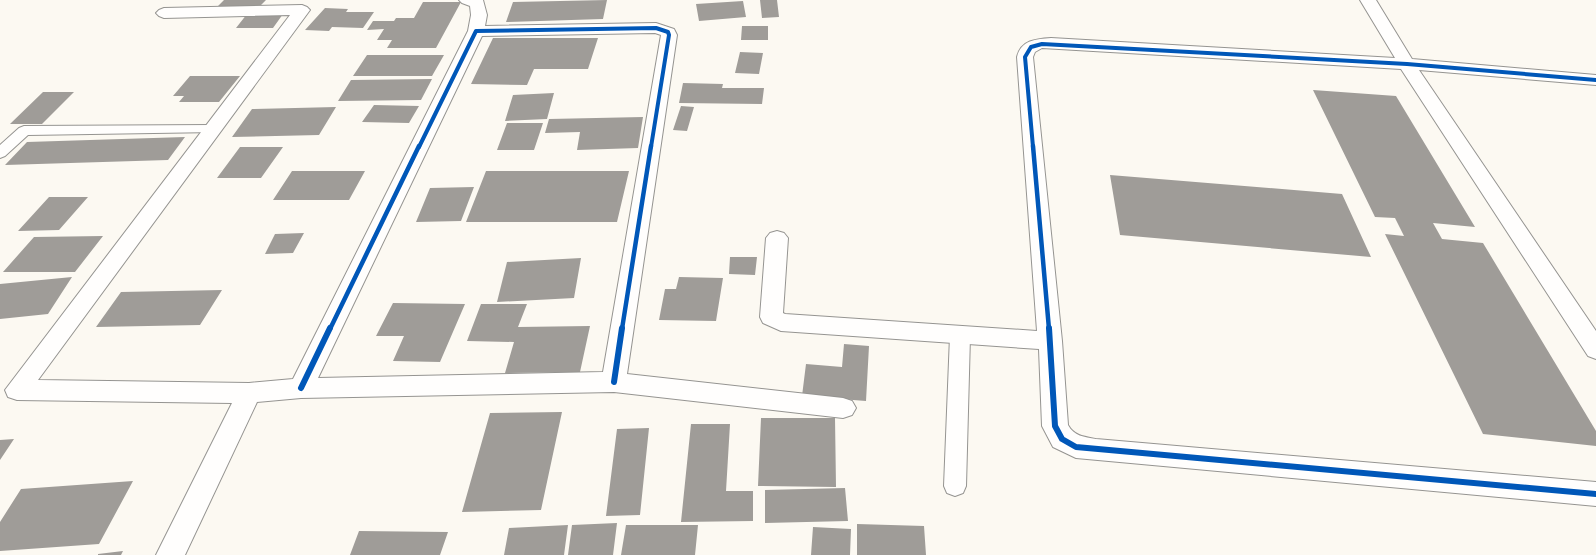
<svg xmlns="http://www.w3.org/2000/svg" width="1596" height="555" viewBox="0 0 1596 555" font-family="'Noto Serif',serif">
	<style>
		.building { fill: #9f9c98 }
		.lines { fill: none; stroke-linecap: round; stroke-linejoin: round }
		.service-casing { stroke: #959491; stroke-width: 2 }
		.minor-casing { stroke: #959491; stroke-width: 2 }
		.service { fill: #fffefd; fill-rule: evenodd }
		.minor { fill: #fffefd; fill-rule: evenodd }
		.cycleway-far2-casing { stroke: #fff; stroke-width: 6 }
		.cycleway-far1-casing { stroke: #fff; stroke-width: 7 }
		.cycleway-casing { stroke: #fff; stroke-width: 8 }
		.cycleway-far2 { stroke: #0057b8; stroke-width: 4 }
		.cycleway-far1 { stroke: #0057b8; stroke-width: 4.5 }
		.cycleway { stroke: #0057b8; stroke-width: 6 }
	</style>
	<rect width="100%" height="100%" fill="#fcf9f2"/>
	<path class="building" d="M 224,0 L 266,0 L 259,7 L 218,6 Z
		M 607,0 L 603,19 L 506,22 L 513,2 Z
		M 760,0 L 777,0 L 779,17 L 762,18 Z
		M 743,1 L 746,17 L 699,21 L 696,4 Z
		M 423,2 L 461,2 L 436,48 L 387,48 L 392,40 L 377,40 L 384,29 L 367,30 L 373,21 L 394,21 L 396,18 L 414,18 Z
		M 325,8 L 348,9 L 346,12 L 374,12 L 363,28 L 332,27 L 329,31 L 305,30 Z
		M 247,14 L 283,14 L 273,28 L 236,28 Z
		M 742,26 L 768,26 L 768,40 L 741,40 Z
		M 493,38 L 598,38 L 588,69 L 527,69 L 534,69 L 527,85 L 471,84 Z
		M 740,52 L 763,53 L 759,74 L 735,73 Z
		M 367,55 L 444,55 L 432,76 L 353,76 Z
		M 190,76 L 240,76 L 219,102 L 179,102 L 184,96 L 173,96 Z
		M 432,79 L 421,100 L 338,101 L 351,80 Z
		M 683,83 L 723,84 L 722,88 L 764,88 L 762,104 L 679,103 Z
		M 1313,90 L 1396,96 L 1475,227 L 1433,223 L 1442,239 L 1483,243 L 1596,431 L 1596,446 L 1483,434 L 1385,234 L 1404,236 L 1395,218 L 1375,217 Z
		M 43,92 L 74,92 L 42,124 L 10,124 Z
		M 554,93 L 547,119 L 505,121 L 513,95 Z
		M 374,105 L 419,106 L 409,123 L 362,122 Z
		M 681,106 L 694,107 L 687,131 L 673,130 Z
		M 336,107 L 319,135 L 232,137 L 252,109 Z
		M 643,117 L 638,148 L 577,150 L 580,132 L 545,133 L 549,119 Z
		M 507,123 L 543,123 L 534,150 L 497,150 Z
		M 185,137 L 168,160 L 5,165 L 27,142 Z
		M 240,147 L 283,147 L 261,178 L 217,178 Z
		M 292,171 L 365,171 L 349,200 L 273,200 Z
		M 486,171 L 629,171 L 617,222 L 466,222 Z
		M 1110,175 L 1342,194 L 1371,257 L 1120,235 Z
		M 474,187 L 461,221 L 416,222 L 430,188 Z
		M 49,197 L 88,197 L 59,230 L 18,231 Z
		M 304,233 L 293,253 L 265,254 L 275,234 Z
		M 103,236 L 75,272 L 3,272 L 34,237 Z
		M 730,257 L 757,257 L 755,275 L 729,274 Z
		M 581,258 L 574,298 L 497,302 L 507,262 Z
		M 72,277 L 48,314 L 0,319 L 0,284 Z
		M 679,277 L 723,278 L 716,321 L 659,320 L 665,289 L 676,289 Z
		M 222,290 L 200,325 L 96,327 L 121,292 Z
		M 393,303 L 465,304 L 440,362 L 393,361 L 404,336 L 376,336 Z
		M 481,304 L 527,304 L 518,327 L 590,326 L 580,372 L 505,373 L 514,342 L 467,341 Z
		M 844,344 L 869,346 L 866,401 L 802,396 L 806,364 L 842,367 Z
		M 562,412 L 541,510 L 462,512 L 490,413 Z
		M 761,418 L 835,418 L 836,487 L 758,486 Z
		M 691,424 L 730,424 L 726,491 L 753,491 L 753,521 L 681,522 Z
		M 649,428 L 640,515 L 606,516 L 617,429 Z
		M 14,439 L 0,460 L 0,440 Z
		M 133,481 L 99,544 L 0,551 L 0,522 L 21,489 Z
		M 845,488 L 848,521 L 765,523 L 765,490 Z
		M 617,523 L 613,555 L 568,555 L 572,525 Z
		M 857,524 L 924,526 L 926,555 L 857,555 Z
		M 568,525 L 564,555 L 504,555 L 509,528 Z
		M 626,525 L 698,525 L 695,555 L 621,555 Z
		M 813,527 L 851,529 L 850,555 L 811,555 Z
		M 359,531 L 448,532 L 440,555 L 350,555 Z
		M 123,551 L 121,555 L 98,555 L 98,554 Z"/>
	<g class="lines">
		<defs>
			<path id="service" d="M 212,125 L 217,126 L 219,129 L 217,132 L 28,135 L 5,156 L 0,158 L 0,145 L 19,128 L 24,126 Z
				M 960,329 L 967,331 L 970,336 L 966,486 L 963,493 L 955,496 L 947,493 L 944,486 L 950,336 L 953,331 Z"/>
			<path id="minor" d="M 459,0 L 483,0 L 487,15 L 485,26 L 656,23 L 674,29 L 677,35 L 627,374 L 843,398 L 852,401 L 856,408 L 852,415 L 843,418 L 614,392 L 301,398 L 257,402 L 185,555 L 156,555 L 232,403 L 17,400 L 8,397 L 5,390 L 290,15 L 164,18 L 159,16 L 156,13 L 159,10 L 164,8 L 302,5 L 307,7 L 310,10 L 38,380 L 249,383 L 293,379 L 468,31 L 471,15 L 470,6 L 462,3 ZM 655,33 L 661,35 L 603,372 L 318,378 L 482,36 Z
				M 1360,0 L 1376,0 L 1412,59 L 1596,75 L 1596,85 L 1419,70 L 1596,331 L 1596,359 L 1588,356 L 1401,69 L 1042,48 L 1035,52 L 1033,57 L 1062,341 L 1068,425 C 1074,436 1084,437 1096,439 L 1596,482 L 1596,506 L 1076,458 L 1053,447 L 1042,426 L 1039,349 L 781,331 L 763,323 L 760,317 L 766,238 L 770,233 L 777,231 L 784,233 L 788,238 L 783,313 L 785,314 L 1037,331 L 1017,57 C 1021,40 1036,39 1051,38 L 1395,58 Z"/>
		</defs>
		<use href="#service" class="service-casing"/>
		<use href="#minor" class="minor-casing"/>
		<use href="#service" class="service"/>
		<use href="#minor" class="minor"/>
		<defs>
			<path id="cycleway-far2" d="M 419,147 L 476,31 L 656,28 L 668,32 L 669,35 L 651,147
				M 1033,147 L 1025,57 L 1031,47 L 1042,44 L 1407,64 L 1596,80"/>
			<path id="cycleway-far1" d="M 1033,146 L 1049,329
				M 330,329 L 419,146
				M 622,329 L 651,146"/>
			<path id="cycleway" d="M 1049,328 L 1055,426 L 1062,439 L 1076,447 L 1596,494
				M 614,382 L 622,328
				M 301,388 L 330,328"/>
		</defs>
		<use href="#cycleway-far2" class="cycleway-far2-casing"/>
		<use href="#cycleway-far1" class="cycleway-far1-casing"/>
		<use href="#cycleway" class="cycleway-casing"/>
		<use href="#cycleway-far2" class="cycleway-far2"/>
		<use href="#cycleway-far1" class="cycleway-far1"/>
		<use href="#cycleway" class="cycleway"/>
	</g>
</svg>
